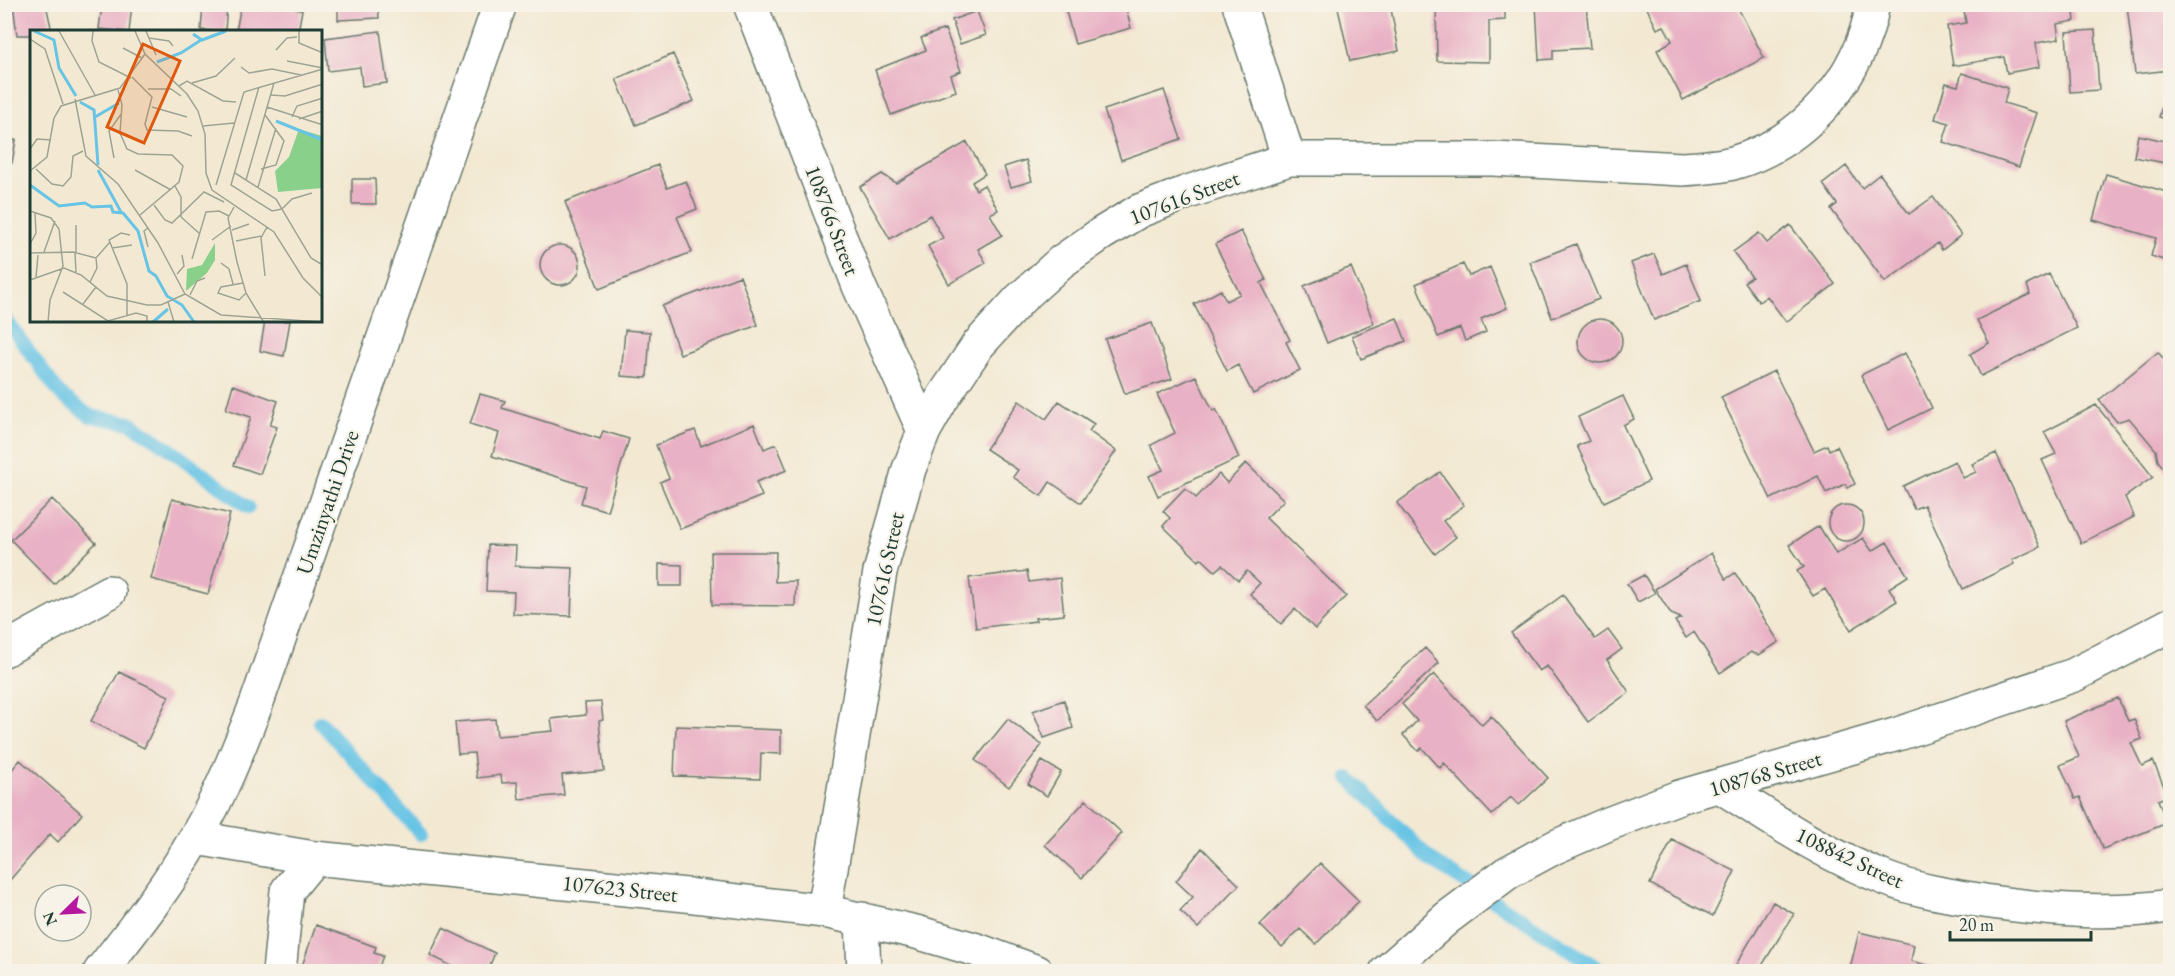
<svg xmlns="http://www.w3.org/2000/svg" width="2175" height="976" viewBox="0 0 2175 976" font-family="'EB Garamond',serif">
	<style>
		.lines { fill: none; stroke-linecap: round; stroke-linejoin: round }
		.stream { stroke: #67c4e5; stroke-width: 14 }
		.building { fill: #e9b1c5 }
		.minor-casing { stroke: #69796c; stroke-width: 36 }
		.minor { stroke: #fff; stroke-width: 33 }
		.labels { text-anchor: middle; stroke-width: 4.5; stroke-linejoin: round; paint-order: stroke }
		.street-label { font-size: 22px; fill: #1f3d34; stroke: #f7f3e8 }
		.inset-river { fill: none; stroke: #67c4e5; stroke-width: 3 }
		.inset-road { fill: none; stroke: #9ea493; stroke-width: 1.5 }
		.view { fill: #de580e; fill-opacity: 0.15; stroke: #de580e; stroke-width: 3 }
		.inset-edge { fill: none; stroke: #1f3d34; stroke-width: 3 }
	</style>
	<rect width="100%" height="100%" fill="#f7f3e8"/>
	<filter id="ink" filterUnits="userSpaceOnUse"><feTurbulence type="fractalNoise" baseFrequency=".0167" numOctaves="2"/><feDisplacementMap in="SourceGraphic" scale="12" xChannelSelector="R" yChannelSelector="G"/><feConvolveMatrix kernelMatrix="1 2 1 2 8 2 1 2 1" color-interpolation-filters="sRGB"/></filter>
	<filter id="wash" filterUnits="userSpaceOnUse"><feTurbulence type="fractalNoise" baseFrequency=".008" numOctaves="4" result="noise"/><feDisplacementMap in="SourceGraphic" scale="24" xChannelSelector="R" yChannelSelector="G"/><feGaussianBlur stdDeviation="1.35" result="paint"/><feColorMatrix in="noise" values="0 0 0 0 0 0 0 0 0 0 0 0 0 0 0 0 0 1.4 0 .05"/><feComposite in="paint" operator="in"/></filter>
	<g filter="url(#wash)">
		<rect width="100%" height="100%" fill="#f3e9d3"/>
		<g class="lines">
			<path class="stream" d="M 4,317 L 60,394 L 90,416 L 130,423 L 167,447 L 248,507
				M 320,722 L 421,834
				M 1349,778 L 1431,860 L 1604,972"/>
		</g>
		<g id="blocks">
			<path class="building" d="M 13,4 L 46,4 L 52,32 L 32,32 L 32,35 L 17,35 Z
				M 102,4 L 132,4 L 129,32 L 99,29 Z
				M 203,4 L 227,4 L 225,32 L 201,30 Z
				M 241,4 L 295,4 L 295,9 L 302,10 L 298,32 L 236,32 Z
				M 1064,4 L 1125,4 L 1131,28 L 1075,44 Z
				M 1337,4 L 1390,4 L 1399,51 L 1350,61 Z
				M 1436,4 L 1505,4 L 1505,20 L 1489,21 L 1489,62 L 1437,61 Z
				M 1536,4 L 1586,4 L 1590,48 L 1553,50 L 1553,59 L 1539,60 Z
				M 1645,4 L 1736,4 L 1764,58 L 1683,100 L 1657,50 L 1672,41 L 1664,26 L 1657,29 Z
				M 1963,4 L 2073,4 L 2075,21 L 2057,24 L 2059,39 L 2036,43 L 2039,67 L 2007,73 L 2004,57 L 1953,66 L 1947,26 L 1966,23 Z
				M 338,5 L 378,5 L 379,18 L 338,20 Z
				M 2127,5 L 2170,5 L 2170,70 L 2135,74 Z
				M 977,11 L 986,35 L 960,44 L 952,20 Z
				M 945,29 L 961,71 L 951,75 L 956,91 L 891,115 L 875,70 L 926,50 L 921,38 Z
				M 2095,30 L 2099,90 L 2070,92 L 2066,32 Z
				M 380,31 L 387,83 L 362,86 L 360,67 L 328,71 L 325,38 Z
				M 673,54 L 694,101 L 636,125 L 616,79 Z
				M 1962,73 L 2008,88 L 2004,103 L 2037,113 L 2019,167 L 1943,142 L 1949,123 L 1935,119 L 1946,83 L 1958,86 Z
				M 1164,90 L 1181,139 L 1121,160 L 1104,110 Z
				M 2166,92 L 2170,93 L 2170,120 L 2159,117 Z
				M 2138,135 L 2170,142 L 2170,164 L 2134,157 Z
				M 16,140 L 12,163 L 4,164 L 4,142 Z
				M 967,142 L 985,174 L 972,182 L 976,190 L 984,185 L 998,210 L 990,214 L 1002,235 L 978,249 L 986,263 L 949,284 L 928,246 L 943,238 L 930,215 L 890,239 L 860,187 L 882,174 L 896,183 Z
				M 1026,160 L 1032,181 L 1011,187 L 1004,167 Z
				M 658,165 L 667,188 L 686,181 L 697,209 L 677,217 L 692,252 L 599,289 L 565,202 Z
				M 1846,166 L 1862,188 L 1880,174 L 1909,214 L 1933,197 L 1961,235 L 1942,250 L 1938,243 L 1885,282 L 1831,209 L 1837,204 L 1823,184 Z
				M 2106,174 L 2170,193 L 2170,262 L 2151,256 L 2156,238 L 2093,220 Z
				M 352,179 L 375,179 L 376,204 L 352,204 Z
				M 1790,225 L 1835,284 L 1786,322 L 1767,296 L 1759,302 L 1744,282 L 1752,277 L 1733,252 L 1759,233 L 1767,243 Z
				M 1241,231 L 1266,280 L 1261,283 L 1290,340 L 1286,342 L 1300,370 L 1253,394 L 1238,365 L 1227,371 L 1194,304 L 1221,290 L 1226,301 L 1240,294 L 1215,244 Z
				M 1576,244 L 1599,299 L 1552,318 L 1530,262 Z
				M540 265a20 20 0 1 1 40 0a20 20 0 1 1-40 0Z
				M 1654,254 L 1663,274 L 1686,264 L 1701,301 L 1654,320 L 1631,263 Z
				M 1463,264 L 1469,276 L 1490,267 L 1507,308 L 1481,319 L 1486,332 L 1465,341 L 1460,328 L 1438,337 L 1416,284 Z
				M 1351,267 L 1374,323 L 1327,343 L 1304,286 Z
				M 2049,274 L 2077,328 L 1981,376 L 1970,354 L 1989,343 L 1977,320 L 2030,294 L 2027,285 Z
				M 740,276 L 758,325 L 680,354 L 662,306 Z
				M 1397,318 L 1406,341 L 1361,359 L 1352,336 Z
				M1578 341a22 22 0 1 1 44 0a22 22 0 1 1-44 0Z
				M 265,321 L 290,321 L 284,356 L 260,351 Z
				M 1152,323 L 1172,379 L 1125,394 L 1105,339 Z
				M 625,330 L 650,332 L 647,378 L 621,376 Z
				M 2158,352 L 2170,367 L 2170,383 L 2168,385 L 2170,388 L 2170,476 L 2158,461 L 2156,450 L 2129,418 L 2117,422 L 2099,400 Z
				M 1905,353 L 1932,408 L 1888,430 L 1861,375 Z
				M 1774,371 L 1814,451 L 1827,445 L 1829,450 L 1837,446 L 1855,484 L 1847,488 L 1845,484 L 1826,493 L 1818,476 L 1771,499 L 1721,397 Z
				M 1196,376 L 1213,411 L 1216,409 L 1239,458 L 1158,496 L 1149,476 L 1163,470 L 1151,445 L 1175,433 L 1157,394 Z
				M 233,385 L 278,401 L 270,425 L 277,427 L 260,474 L 234,465 L 251,417 L 226,409 Z
				M 480,394 L 505,401 L 502,408 L 600,439 L 603,431 L 629,439 L 607,511 L 581,503 L 586,486 L 492,456 L 499,433 L 470,424 Z
				M 1623,396 L 1634,419 L 1623,425 L 1649,481 L 1604,502 L 1577,446 L 1589,441 L 1578,417 Z
				M 1019,401 L 1046,419 L 1059,401 L 1094,424 L 1089,431 L 1116,451 L 1081,503 L 1050,482 L 1041,496 L 1013,477 L 1018,470 L 986,449 Z
				M 2096,405 L 2153,477 L 2125,497 L 2134,517 L 2081,543 L 2042,460 L 2056,454 L 2044,432 Z
				M 754,424 L 764,449 L 776,444 L 787,470 L 756,482 L 762,496 L 680,529 L 660,482 L 669,478 L 656,445 L 695,430 L 701,446 Z
				M 1996,453 L 2040,547 L 2012,560 L 2014,564 L 1963,589 L 1924,505 L 1914,509 L 1903,486 L 1955,461 L 1963,478 L 1976,472 L 1972,464 Z
				M 1246,463 L 1284,500 L 1266,518 L 1346,596 L 1315,629 L 1295,609 L 1281,624 L 1250,594 L 1260,583 L 1247,571 L 1238,580 L 1222,565 L 1215,571 L 1201,558 L 1199,561 L 1163,526 L 1170,518 L 1163,511 L 1185,488 L 1196,498 L 1219,474 L 1227,483 Z
				M 1440,472 L 1464,505 L 1443,521 L 1456,537 L 1435,554 L 1397,503 Z
				M 52,499 L 96,543 L 54,584 L 11,540 Z
				M 172,499 L 230,514 L 208,594 L 151,579 Z
				M1828 523a18 18 0 1 1 36 0a18 18 0 1 1-36 0Z
				M 1819,526 L 1836,554 L 1863,538 L 1872,551 L 1887,542 L 1908,576 L 1889,588 L 1897,601 L 1851,630 L 1825,589 L 1813,596 L 1797,571 L 1804,567 L 1789,545 Z
				M 488,545 L 516,546 L 515,566 L 573,568 L 571,616 L 513,614 L 514,592 L 486,591 Z
				M 711,552 L 776,552 L 775,582 L 796,581 L 795,606 L 712,605 Z
				M 1711,553 L 1726,579 L 1735,573 L 1779,642 L 1759,655 L 1751,652 L 1720,673 L 1694,632 L 1686,638 L 1675,621 L 1681,618 L 1671,614 L 1655,589 Z
				M 659,564 L 682,565 L 682,586 L 659,586 Z
				M 1027,571 L 1029,582 L 1060,578 L 1064,615 L 1035,618 L 1036,621 L 976,628 L 969,578 Z
				M 1644,575 L 1655,593 L 1638,602 L 1627,584 Z
				M 1563,595 L 1595,639 L 1608,630 L 1622,649 L 1607,660 L 1629,692 L 1588,722 L 1547,666 L 1539,671 L 1511,633 Z
				M 1425,648 L 1439,663 L 1377,721 L 1363,705 Z
				M 119,672 L 169,696 L 144,748 L 91,721 Z
				M 1434,674 L 1482,725 L 1491,716 L 1548,778 L 1519,805 L 1511,797 L 1492,815 L 1444,763 L 1440,768 L 1422,748 L 1418,751 L 1403,735 L 1417,721 L 1402,704 Z
				M 2118,698 L 2128,721 L 2134,719 L 2142,739 L 2131,743 L 2142,766 L 2153,761 L 2168,796 L 2158,800 L 2167,823 L 2103,849 L 2080,797 L 2075,799 L 2060,765 L 2079,757 L 2064,721 Z
				M 1064,700 L 1073,728 L 1044,738 L 1033,711 Z
				M 601,702 L 603,720 L 599,721 L 604,771 L 562,775 L 564,795 L 519,799 L 517,782 L 502,783 L 501,775 L 477,778 L 474,753 L 458,754 L 455,722 L 495,719 L 497,736 L 553,731 L 551,719 L 586,715 L 585,703 Z
				M 1008,719 L 1042,745 L 1009,787 L 975,760 Z
				M 676,726 L 781,730 L 781,754 L 761,753 L 760,779 L 674,776 Z
				M 20,760 L 82,814 L 58,842 L 50,834 L 9,881 L 4,877 L 4,806 L 7,803 L 4,801 L 4,779 Z
				M 1042,761 L 1061,772 L 1047,796 L 1028,784 Z
				M 1086,800 L 1122,833 L 1082,878 L 1045,845 Z
				M 1672,840 L 1735,871 L 1713,916 L 1650,884 Z
				M 1202,848 L 1239,885 L 1198,928 L 1180,911 L 1193,897 L 1176,881 Z
				M 1320,863 L 1359,901 L 1316,944 L 1300,929 L 1282,947 L 1260,925 Z
				M 1773,902 L 1794,914 L 1758,972 L 1740,972 L 1734,968 Z
				M 316,925 L 376,947 L 374,953 L 383,956 L 377,972 L 300,972 Z
				M 443,928 L 495,953 L 487,972 L 463,972 L 430,955 Z
				M 1859,932 L 1914,945 L 1911,961 L 1947,970 L 1947,972 L 1849,972 Z"/>
		</g>
	</g>
	<g filter="url(#ink)">
		<use href="#blocks" fill-opacity="0" stroke="#69796c" stroke-width="1.5"/>
		<g class="lines">
			<defs>
				<path id="minor" d="M 750,4 L 859,286 L 924,431
					M 1239,4 L 1289,159
					M 4,650 L 109,592
					M 1720,786 C 1773,820 1827,856 1887,879 C 1918,891 1952,896 1984,901 C 2046,910 2109,915 2170,906
					M 196,838 L 314,858 L 686,895 L 824,911 L 916,932 L 977,950 L 1037,972
					M 824,911 L 880,572 L 909,469 L 924,431 L 942,399 L 978,345 L 1020,299 L 1061,262 L 1101,234 L 1139,211 L 1185,193 L 1289,159 L 1493,159 L 1682,169 C 1699,168 1717,167 1733,163 C 1805,142 1860,78 1873,4
					M 862,919 L 864,972
					M 100,972 C 133,930 170,883 196,837 C 221,794 239,748 257,702 L 500,4
					M 279,972 L 287,891 L 314,858
					M 1386,972 L 1447,918 L 1507,873 L 1555,847 L 1608,824 L 1679,797 L 1898,734 L 2074,675 L 2170,625"/>
			</defs>
			<use href="#minor" class="minor-casing"/>
			<use href="#minor" class="minor"/>
		</g>
	</g>
	<g class="labels">
		<g class="street-label">
			<text transform="translate(1184 197) rotate(-21)" y="8">107616 Street</text>
			<text transform="translate(833 220) rotate(69)" y="8">108766 Street</text>
			<text transform="translate(327 502) rotate(-71)" y="8">Umzinyathi Drive</text>
			<text transform="translate(884 569) rotate(-78)" y="8">107616 Street</text>
			<text transform="translate(1765 773) rotate(-16)" y="8">108768 Street</text>
			<text transform="translate(1850 857) rotate(25)" y="8">108842 Street</text>
			<text transform="translate(620 888) rotate(6)" y="8">107623 Street</text>
		</g>
	</g>
	<g transform="translate(30 30)">
		<rect width="292" height="292" fill="#f3e9d3"/>
		<path d="M 269,99 L 292,106 L 292,158 L 248,162 L 245,141 L 259,127 ZM 185,213 L 185,230 L 177,243 L 156,261 L 157,239 L 172,235 Z" fill="#89d08b"/>
		<path class="inset-river" d="M 4,1 L 24,10 L 29,38 L 46,66M 163,4 L 172,10 L 196,1M 127,32 L 151,23 L 171,10M 50,72 L 64,80 L 68,135M 65,87 L 89,73M 246,91 L 293,110M 68,140 L 91,182M 0,155 L 29,176 L 55,173 L 62,177 L 81,176 L 83,182 L 93,183 L 108,201 L 119,241 L 126,246 L 137,266 L 152,275 L 164,292M 123,292 L 138,279"/>
		<path class="inset-road" d="M 29,1 L 65,65M 63,1 L 62,11 L 69,32 L 101,48M 105,1 L 115,24 L 157,64 L 168,81 L 175,104 L 176,143 L 182,160 L 244,202 L 273,248 L 293,268M 116,1 L 126,25M 269,1 L 269,13 L 293,23M 119,8 L 139,11 L 143,16M 0,9 L 15,19 L 33,74M 93,18 L 112,28M 246,20 L 257,8 L 267,7M 257,31 L 293,38M 211,37 L 219,43 L 242,39 L 271,45M 102,47 L 122,67 L 115,94 L 117,100 L 148,101 L 162,106M 162,53 L 186,46 L 205,28M 149,56 L 157,51 L 193,71 L 206,72M 229,57 L 201,155 L 242,181 L 252,179M 118,59 L 141,59 L 151,66M 88,60 L 92,75 L 90,103 L 97,119 L 108,124 L 142,125 L 153,136 L 149,152 L 110,185M 241,65 L 255,66 L 293,54M 45,69 L 56,126 L 88,154 L 128,213 L 155,264 L 191,285 L 291,292M 122,77 L 157,87M 237,77 L 293,95M 262,87 L 267,76 L 293,68M 269,89 L 293,81M 173,96 L 204,93M 0,119 L 7,109 L 21,110M 84,128 L 79,101 L 92,83M 6,139 L 22,154 L 33,156 L 41,147 L 43,126 L 53,121M 231,139 L 246,135 L 254,111 L 235,85M 105,140 L 141,160M 0,141 L 17,127 L 24,88 L 31,76 L 90,58 L 115,24M 205,143 L 246,169 L 281,228 L 291,234M 216,150 L 244,53M 186,155 L 214,62 L 293,39M 145,156 L 151,167 L 151,187M 228,157 L 246,98M 124,175 L 135,190 L 142,193 L 174,162 L 194,172M 204,177 L 198,188 L 207,232 L 216,263 L 233,291M 252,179 L 262,169 L 282,163M 0,181 L 21,188 L 29,199 L 33,236 L 20,270 L 18,292M 151,187 L 170,204M 202,200 L 219,194M 182,210 L 201,196M 206,211 L 231,206M 0,214 L 6,203 L 5,183M 118,217 L 114,201 L 118,198M 82,218 L 102,215M 14,222 L 25,191M 45,222 L 46,243M 46,222 L 46,195M 0,223 L 43,222 L 66,228M 66,228 L 80,212M 162,229 L 176,182 L 189,181 L 199,186M 191,233 L 199,239 L 203,254M 147,244 L 154,236 L 152,225M 235,246 L 231,208 L 237,197M 6,247 L 8,225M 0,250 L 34,238 L 51,245 L 77,266 L 117,275 L 131,275 L 155,264M 60,252 L 67,238 L 66,228M 213,253 L 191,257 L 188,263 L 209,270 L 216,263M 33,262 L 78,291 L 106,283 L 117,286 L 117,292M 160,265 L 167,251 L 175,248M 138,272 L 144,292M 53,274 L 66,257M 97,286 L 97,254 L 79,210 L 91,203 L 100,205"/>
		<path class="view" d="M 113,14 L 150,31 L 114,113 L 77,97 Z"/>
		<rect width="292" height="292" class="inset-edge"/>
	</g>
	<rect width="2175" height="976" fill="none" stroke="#f7f3e8" stroke-width="24"/>
	<g transform="translate(63 913) rotate(246)"><circle r="28" fill="#f7f3e8" stroke="#a1aaa0" stroke-width="1.5"/>
	<path d="M0-4.5L10 22L0 15L-10 22Z" fill="#b5179e"/>
	<text y="-9" font-size="16" font-weight="bold" text-anchor="middle" fill="#1f3d34">N</text>
	</g>
	<path d="M1950 931v9h141v-9" fill="none" stroke="#1f3d34" stroke-width="3"/>
	<text x="1959" y="931" font-size="18" fill="#1f3d34" stroke="#f7f3e8" stroke-width="4.5" paint-order="stroke">20 m</text>
</svg>
